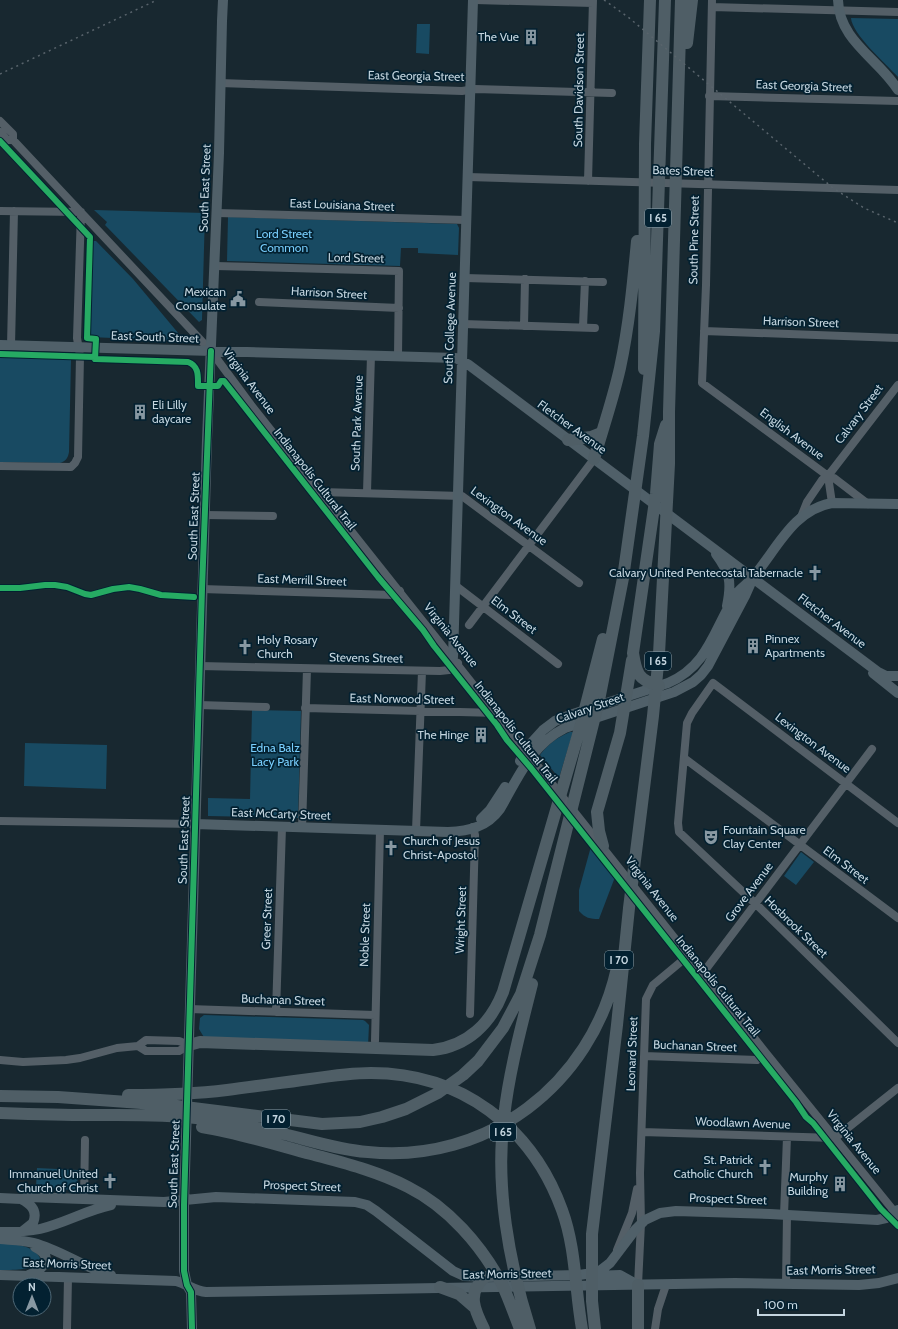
<svg xmlns="http://www.w3.org/2000/svg" width="898" height="1329" viewBox="0 0 898 1329" font-family="Cabin,sans-serif">
	<style>
		.green { fill: #184a62 }
		.lines { fill: none; stroke-linecap: round; stroke-linejoin: round }
		.minor { stroke: #545f67; stroke-width: 8 }
		.major { stroke: #506069; stroke-width: 10 }
		.highway { stroke: #4f5e66; stroke-width: 12 }
		.rail { stroke: #59646c; stroke-width: 1.5; stroke-dasharray: 2 4; stroke-linecap: butt }
		.cycleway-casing { stroke: #032131; stroke-width: 8 }
		.cycleway { stroke: #26ab63; stroke-width: 6 }
		.labels { text-anchor: middle; stroke-width: 3.5; stroke-linejoin: round; paint-order: stroke }
		.shield { fill: #032131; stroke: #8a9fab; stroke-width: 1 }
		.shield-label { font-size: 11px; font-weight: bold; fill: #c4d5df }
		.poi-label { font-size: 12px; fill: #c4d5df; stroke: #032131; text-anchor: end }
		.street-label { font-size: 12px; fill: #c4d5df; stroke: #032131 }
		.park-label { font-size: 12px; fill: #78cefd; stroke: #032131 }
	</style>
	<rect width="100%" height="100%" fill="#182830"/>
	<path class="green" d="M 851,18 L 898,19 L 898,77 C 886,64 852,34 851,18 Z
		M 417,24 L 430,24 L 429,54 L 416,53 Z
		M 94,210 L 205,213 L 202,320 L 199,322 L 105,225 L 107,222 Z
		M 228,217 L 457,224 L 459,228 L 458,255 L 418,253 L 418,248 L 401,248 L 400,266 L 227,261 Z
		M 92,241 L 96,241 L 133,279 L 184,340 L 180,341 L 90,337 Z
		M 0,357 L 59,358 L 71,360 L 69,452 C 68,458 66,461 60,463 L 0,462 Z
		M 252,710 L 301,711 L 298,818 L 208,816 L 208,798 L 250,799 Z
		M 570,732 L 573,732 L 559,778 L 540,755 C 548,744 558,737 570,732 Z
		M 25,743 L 107,745 L 106,789 L 24,786 Z
		M 592,847 L 615,877 L 599,919 C 590,919 585,918 579,911 L 579,890 L 590,850 Z
		M 801,852 L 814,862 L 796,885 L 784,876 Z
		M 204,1015 L 363,1020 L 365,1021 L 369,1025 L 368,1046 L 205,1039 L 199,1029 L 200,1018 Z
		M 37,1168 L 78,1170 L 77,1190 L 36,1188 Z
		M 0,1243 C 13,1244 34,1245 40,1258 C 38,1271 11,1270 0,1270 Z"/>
	<g class="lines">
		<path class="minor" d="M 475,0 L 593,3
			M 712,0 L 706,285 L 702,383 L 828,476 L 834,478 L 868,504
			M 712,7 L 898,12
			M 220,83 L 462,91 L 475,89 L 612,93
			M 709,96 L 898,101
			M 0,121 L 13,134 L 13,140
			M 0,132 L 7,140 L 13,140 L 15,142 L 211,351 L 251,405 L 766,1053 L 898,1216
			M 468,177 L 898,190
			M 588,181 L 593,0
			M 0,211 L 81,212
			M 217,213 L 466,220
			M 215,266 L 399,271 L 398,356
			M 465,278 L 603,282
			M 259,302 L 399,308
			M 463,324 L 595,328
			M 524,326 L 525,279
			M 583,327 L 585,281
			M 704,331 L 898,338
			M 11,346 L 14,211
			M 0,466 L 71,467 L 75,463 L 78,457 L 80,356 L 77,338 L 81,212
			M 828,476 L 832,503
			M 321,492 L 462,496 L 579,583
			M 367,492 L 371,355
			M 205,515 L 273,516
			M 801,517 L 807,502 L 822,480 L 831,472 L 898,385
			M 456,586 L 558,664
			M 202,589 L 393,595 L 400,591
			M 469,625 L 594,459
			M 200,666 L 440,671 L 449,670 L 458,663
			M 199,705 L 266,707
			M 305,708 L 498,713
			M 684,758 L 898,918
			M 0,821 L 195,824
			M 898,823 L 713,683 L 692,713 L 687,723 L 678,823 L 679,832 L 759,907 L 898,1043
			M 302,828 L 307,669
			M 416,831 L 422,671
			M 703,973 L 872,749
			M 189,1009 L 375,1015
			M 276,1012 L 282,827
			M 470,1014 L 475,835 L 473,827
			M 375,1041 L 380,830
			M 138,1046 L 146,1051 L 179,1051 L 189,1045
			M 644,1056 L 757,1060 L 766,1053
			M 0,1060 L 23,1062 L 66,1060 L 80,1058 L 117,1048 L 138,1046 L 146,1040 L 179,1041 L 189,1045
			M 642,1132 L 835,1138 L 898,1088
			M 84,1200 L 85,1140
			M 784,1215 L 787,1137
			M 617,1250 L 632,1213 L 637,1189
			M 786,1284 L 787,1215
			M 638,1285 L 641,1223 L 640,1173 L 646,999 L 653,985 L 689,955
			M 67,1329 L 68,1277
			M 655,1329 L 658,1309 L 666,1285"/>
		<path class="major" d="M 838,0 C 839,41 879,59 898,90
			M 1,345 L 456,358 L 469,365 L 878,672 L 886,676 L 898,676
			M 716,554 C 730,573 732,582 727,606
			M 453,657 L 473,0
			M 873,673 L 898,693
			M 520,761 L 533,741 L 543,730 L 555,721 L 573,714 L 668,683 C 710,665 714,627 737,593 C 742,587 749,583 754,576 C 777,549 793,510 832,503 L 898,504
			M 481,819 L 490,810 L 505,787
			M 195,824 L 448,832 C 469,831 487,827 500,809 C 518,778 531,745 565,728 L 674,692 L 693,682 L 701,675 L 708,666 L 745,596 L 753,578
			M 0,1198 L 21,1199 L 29,1197 L 164,1202 L 216,1197 L 355,1202 L 367,1205 L 376,1211 L 453,1271 L 464,1276 L 485,1277 L 579,1275 L 593,1273 L 601,1270 L 610,1263 L 635,1230 L 645,1220 L 660,1213 L 676,1211 L 770,1214 L 877,1220 L 886,1218 L 898,1210
			M 21,1199 C 31,1204 38,1211 33,1223 L 23,1231
			M 0,1232 C 14,1232 27,1232 40,1229 C 65,1223 87,1210 111,1205
			M 0,1239 C 11,1240 23,1240 34,1243 C 61,1250 84,1268 111,1275
			M 0,1275 L 176,1281 C 187,1284 195,1291 206,1292 L 735,1283 L 859,1285 L 879,1283 L 898,1278
			M 29,1275 C 44,1269 55,1257 35,1247
			M 593,1276 L 620,1275 L 638,1285
			M 192,1329 L 191,1292 L 187,1285 L 184,1271 L 184,1205 L 207,440 L 219,153 L 222,21 L 223,0"/>
		<path class="highway" d="M 687,43 L 692,0
			M 644,369 L 645,144 L 650,0
			M 568,440 L 591,437 L 601,433
			M 594,459 C 603,428 613,399 620,368 C 629,326 633,284 637,241
			M 659,686 C 638,680 636,673 633,653 L 656,494 L 660,444 L 666,425
			M 603,846 L 599,831 L 597,812 L 620,733 L 632,660
			M 189,1045 L 200,1042 L 433,1050 C 468,1046 491,1023 503,992 L 580,728 L 603,639
			M 128,1095 C 161,1095 194,1094 227,1090 C 255,1086 282,1083 310,1079 C 330,1076 351,1073 371,1073 C 461,1073 532,1127 562,1210 C 576,1248 575,1290 582,1329
			M 0,1096 L 58,1097 L 169,1105 L 322,1124 L 360,1122 L 382,1117 L 406,1109 L 438,1093 L 463,1075 L 478,1061 L 503,1028 L 521,994 L 540,935 L 599,700 L 623,578 L 643,436 L 654,331 L 665,0
			M 0,1113 C 30,1114 60,1115 89,1115 C 125,1115 161,1114 196,1118 C 226,1122 255,1127 284,1134 C 312,1141 340,1150 368,1152 C 487,1164 591,1085 617,968
			M 202,1127 C 239,1133 274,1144 311,1154 C 344,1163 377,1171 408,1187 C 448,1207 481,1245 502,1284 C 509,1299 514,1314 520,1329
			M 638,1285 L 638,1329
			M 440,1287 L 459,1294 L 474,1307
			M 484,1329 C 475,1311 466,1293 485,1277
			M 530,1329 C 509,1263 495,1186 504,1117 C 509,1072 521,1028 532,984
			M 595,1329 L 592,1301 L 592,1234 L 617,1025 L 629,908 L 653,716 L 659,654 L 669,464 L 669,412 L 681,0"/>
		<path class="rail" d="M 604,0 L 628,17 L 833,188 L 864,208 L 898,223
			M 0,74 L 157,0"/>
		<defs>
			<path id="cycleway" d="M 0,141 L 90,237 L 87,338 L 96,339 L 95,359 L 188,362 C 199,366 198,376 198,386 L 218,386 L 221,381 L 224,381 L 378,577 L 423,630 L 434,646 L 497,725 L 507,740 L 531,768 L 796,1102 L 806,1117 L 813,1123 L 881,1209 L 898,1226
				M 0,354 L 95,357
				M 0,588 L 20,588 L 45,585 L 55,585 L 67,587 L 85,594 L 91,595 L 113,589 L 129,587 L 140,589 L 161,595 L 194,597
				M 192,1329 L 191,1292 L 187,1285 L 184,1271 L 184,1205 L 202,589 L 211,351"/>
		</defs>
		<use href="#cycleway" class="cycleway-casing"/>
		<use href="#cycleway" class="cycleway"/>
	</g>
	<defs>
		<symbol id="building-bare" viewBox="-9 -9 18 18"><path d="M-4-6H4V6H1V3H-1V6H-4ZM-2.5-4.3h1.7v1.8h-1.7ZM.8-4.3h1.7v1.8H.8ZM-2.5-1h1.7V.8h-1.7ZM.8-1h1.7V.8H.8Z" fill="#8898a2" stroke="#032131" stroke-width="2.5" paint-order="stroke"/></symbol>
		<symbol id="civic-bare" viewBox="-9 -9 18 18"><path d="M-.6-6.5H3V-4.5H.6V-3L4-1V1h2V6H-6V1h2V-1L-.6-3ZM-1.2 2.5V6h2.4V2.5Z" fill="#8898a2" stroke="#032131" stroke-width="2.5" paint-order="stroke"/></symbol>
		<symbol id="church-bare" viewBox="-9 -9 18 18"><path d="M-1.2-6h2.4v3.5h3.3v2.4h-3.3V6h-2.4V-.1h-3.3v-2.4h3.3Z" fill="#8898a2" stroke="#032131" stroke-width="2.5" paint-order="stroke"/></symbol>
		<symbol id="theatre-bare" viewBox="-9 -9 18 18"><path d="M-5-5.5Q0-4 5-5.5V0Q5 5 0 6Q-5 5-5 0ZM-3.3-2.5H-1v1.5H-3.3ZM1-2.5H3.3v1.5H1ZM-2.8 1Q0 5.5 2.8 1Z" fill="#8898a2" stroke="#032131" stroke-width="2.5" paint-order="stroke"/></symbol>
	</defs>
	<g fill-rule="evenodd">
		<use href="#building-bare" x="520" y="26" width="22" height="22"/>
		<use href="#civic-bare" x="227" y="288" width="22" height="22"/>
		<use href="#building-bare" x="129" y="401" width="22" height="22"/>
		<use href="#church-bare" x="804" y="562" width="22" height="22"/>
		<use href="#building-bare" x="742" y="635" width="22" height="22"/>
		<use href="#church-bare" x="234" y="636" width="22" height="22"/>
		<use href="#building-bare" x="470" y="724" width="22" height="22"/>
		<use href="#theatre-bare" x="700" y="826" width="22" height="22"/>
		<use href="#church-bare" x="380" y="837" width="22" height="22"/>
		<use href="#church-bare" x="754" y="1156" width="22" height="22"/>
		<use href="#church-bare" x="99" y="1170" width="22" height="22"/>
		<use href="#building-bare" x="829" y="1173" width="22" height="22"/>
	</g>
	<g class="labels">
		<g class="shield">
			<rect x="645" y="209" width="26" height="18" rx="3"/>
			<rect x="645" y="652" width="26" height="18" rx="3"/>
			<rect x="605" y="951" width="28" height="18" rx="3"/>
			<rect x="262" y="1110" width="28" height="18" rx="3"/>
			<rect x="490" y="1123" width="26" height="18" rx="3"/>
		</g>
		<g class="shield-label">
			<text x="658" y="222">I 65</text>
			<text x="658" y="665">I 65</text>
			<text x="619" y="964">I 70</text>
			<text x="276" y="1123">I 70</text>
			<text x="503" y="1136">I 65</text>
		</g>
		<g class="poi-label">
			<text x="519" y="41">The Vue</text>
			<text x="226" y="296">Mexican<tspan x="226" dy="14">Consulate</tspan></text>
			<text x="152" y="409" text-anchor="start">Eli Lilly<tspan x="152" dy="14">daycare</tspan></text>
			<text x="803" y="577">Calvary United Pentecostal Tabernacle</text>
			<text x="765" y="643" text-anchor="start">Pinnex<tspan x="765" dy="14">Apartments</tspan></text>
			<text x="257" y="644" text-anchor="start">Holy Rosary<tspan x="257" dy="14">Church</tspan></text>
			<text x="469" y="739">The Hinge</text>
			<text x="723" y="834" text-anchor="start">Fountain Square<tspan x="723" dy="14">Clay Center</tspan></text>
			<text x="403" y="845" text-anchor="start">Church of Jesus<tspan x="403" dy="14">Christ-Apostol</tspan></text>
			<text x="753" y="1164">St. Patrick<tspan x="753" dy="14">Catholic Church</tspan></text>
			<text x="98" y="1178">Immanuel United<tspan x="98" dy="14">Church of Christ</tspan></text>
			<text x="828" y="1181">Murphy<tspan x="828" dy="14">Building</tspan></text>
		</g>
		<g class="street-label">
			<text transform="translate(416 76) rotate(1)" y="4">East Georgia Street</text>
			<text transform="translate(804 86) rotate(2)" y="4">East Georgia Street</text>
			<text transform="translate(579 90) rotate(-89)" y="4">South Davidson Street</text>
			<text transform="translate(683 171) rotate(2)" y="4">Bates Street</text>
			<text transform="translate(205 188) rotate(-88)" y="4">South East Street</text>
			<text transform="translate(342 205) rotate(2)" y="4">East Louisiana Street</text>
			<text transform="translate(694 240) rotate(-89)" y="4">South Pine Street</text>
			<text transform="translate(356 258) rotate(1)" y="4">Lord Street</text>
			<text transform="translate(329 293) rotate(3)" y="4">Harrison Street</text>
			<text transform="translate(801 322) rotate(2)" y="4">Harrison Street</text>
			<text transform="translate(450 328) rotate(-88)" y="4">South College Avenue</text>
			<text transform="translate(155 337) rotate(2)" y="4">East South Street</text>
			<text transform="translate(249 381) rotate(53)" y="4">Virginia Avenue</text>
			<text transform="translate(859 414) rotate(-53)" y="4">Calvary Street</text>
			<text transform="translate(357 423) rotate(-88)" y="4">South Park Avenue</text>
			<text transform="translate(572 427) rotate(36)" y="4">Fletcher Avenue</text>
			<text transform="translate(792 434) rotate(37)" y="4">English Avenue</text>
			<text transform="translate(315 479) rotate(52)" y="4">Indianapolis Cultural Trail</text>
			<text transform="translate(194 516) rotate(-88)" y="4">South East Street</text>
			<text transform="translate(509 516) rotate(36)" y="4">Lexington Avenue</text>
			<text transform="translate(302 580) rotate(2)" y="4">East Merrill Street</text>
			<text transform="translate(514 615) rotate(37)" y="4">Elm Street</text>
			<text transform="translate(832 621) rotate(37)" y="4">Fletcher Avenue</text>
			<text transform="translate(451 635) rotate(51)" y="4">Virginia Avenue</text>
			<text transform="translate(366 658) rotate(1)" y="4">Stevens Street</text>
			<text transform="translate(402 699) rotate(1)" y="4">East Norwood Street</text>
			<text transform="translate(590 708) rotate(-19)" y="4">Calvary Street</text>
			<text transform="translate(516 732) rotate(52)" y="4">Indianapolis Cultural Trail</text>
			<text transform="translate(813 743) rotate(37)" y="4">Lexington Avenue</text>
			<text transform="translate(281 814) rotate(2)" y="4">East McCarty Street</text>
			<text transform="translate(184 840) rotate(-88)" y="4">South East Street</text>
			<text transform="translate(846 865) rotate(37)" y="4">Elm Street</text>
			<text transform="translate(652 889) rotate(52)" y="4">Virginia Avenue</text>
			<text transform="translate(749 892) rotate(-53)" y="4">Grove Avenue</text>
			<text transform="translate(267 919) rotate(-88)" y="4">Greer Street</text>
			<text transform="translate(461 920) rotate(-88)" y="4">Wright Street</text>
			<text transform="translate(796 927) rotate(44)" y="4">Hosbrook Street</text>
			<text transform="translate(365 935) rotate(-88)" y="4">Noble Street</text>
			<text transform="translate(718 986) rotate(51)" y="4">Indianapolis Cultural Trail</text>
			<text transform="translate(283 1000) rotate(2)" y="4">Buchanan Street</text>
			<text transform="translate(695 1046) rotate(2)" y="4">Buchanan Street</text>
			<text transform="translate(632 1054) rotate(-88)" y="4">Leonard Street</text>
			<text transform="translate(743 1123) rotate(2)" y="4">Woodlawn Avenue</text>
			<text transform="translate(854 1142) rotate(51)" y="4">Virginia Avenue</text>
			<text transform="translate(174 1164) rotate(-88)" y="4">South East Street</text>
			<text transform="translate(302 1186) rotate(2)" y="4">Prospect Street</text>
			<text transform="translate(728 1199) rotate(2)" y="4">Prospect Street</text>
			<text transform="translate(67 1264) rotate(2)" y="4">East Morris Street</text>
			<text transform="translate(831 1270) rotate(-1)" y="4">East Morris Street</text>
			<text transform="translate(507 1274) rotate(-1)" y="4">East Morris Street</text>
		</g>
		<g class="park-label">
			<text x="284" y="238">Lord Street<tspan x="284" dy="14">Common</tspan></text>
			<text x="275" y="752">Edna Balz<tspan x="275" dy="14">Lacy Park</tspan></text>
		</g>
	</g>
	<g transform="translate(32 1297)"><circle r="19" fill="#032131" stroke="#506977"/>
	<path d="M0-3L7 15L0 10L-7 15Z" fill="#8898a2"/>
	<text y="-6" font-size="11" font-weight="bold" text-anchor="middle" fill="#c4d5df">N</text>
	</g>
	<path d="M758 1309v6h86v-6" fill="none" stroke="#c4d5df" stroke-width="2"/>
	<text x="764" y="1309" font-size="12" fill="#c4d5df" stroke="#032131" stroke-width="3" paint-order="stroke">100 m</text>
</svg>
